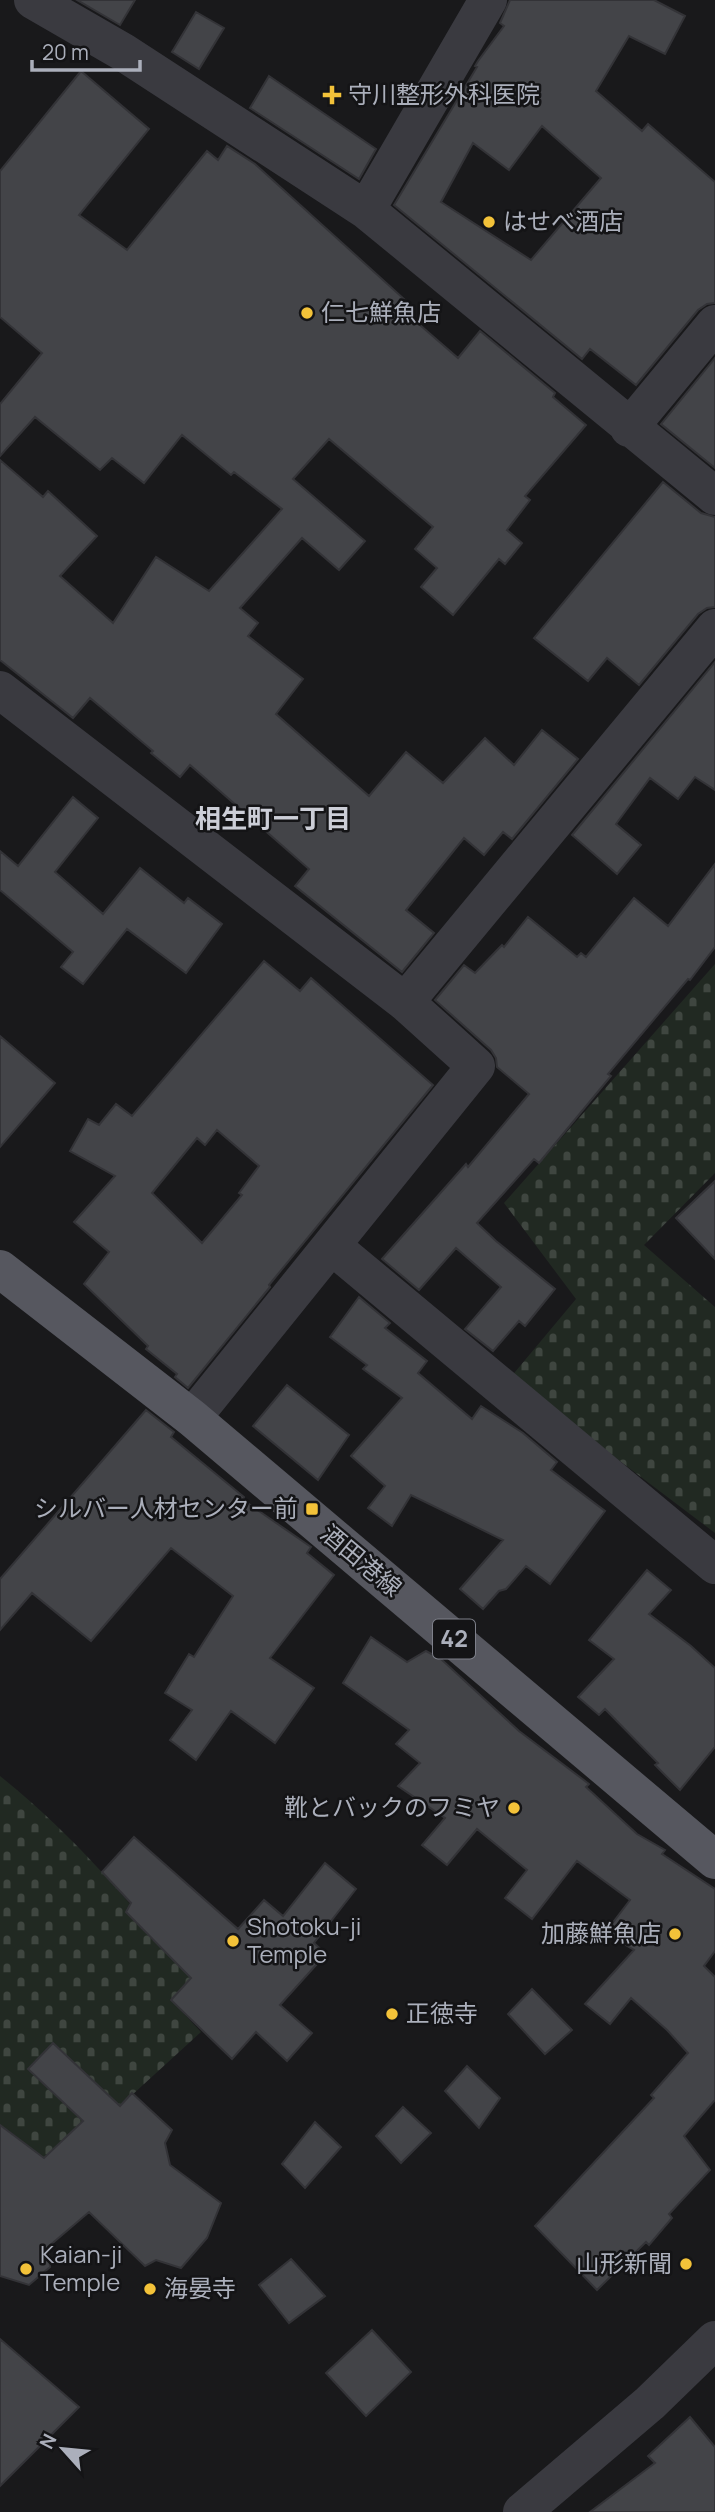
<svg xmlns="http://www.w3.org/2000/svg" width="715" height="2512" viewBox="0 0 715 2512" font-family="Manrope,'Noto Sans JP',sans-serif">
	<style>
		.cemetery { fill: url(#cemetery-stones) }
		.building { fill: #434448; stroke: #333337; stroke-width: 2; fill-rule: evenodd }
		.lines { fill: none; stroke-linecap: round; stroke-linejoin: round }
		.minor { stroke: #3a3a40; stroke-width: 38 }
		.tertiary { stroke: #3a3a40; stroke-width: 38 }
		.primary { stroke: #56575f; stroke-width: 38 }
		.poi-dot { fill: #f3c239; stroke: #141416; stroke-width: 2.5 }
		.labels { text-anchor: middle; stroke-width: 5; stroke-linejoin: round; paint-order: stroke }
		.shield { fill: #141416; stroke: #7e808a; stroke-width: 2 }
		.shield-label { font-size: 23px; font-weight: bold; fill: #abafbb }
		.poi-label { font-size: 24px; fill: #abafbb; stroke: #141416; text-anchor: start }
		.street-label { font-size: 24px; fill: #abafbb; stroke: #141416 }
		.neighbourhood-label { font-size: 26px; font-weight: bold; fill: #ccced7; stroke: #141416 }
	</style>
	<defs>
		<pattern id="cemetery-stones" width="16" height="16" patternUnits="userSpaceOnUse" patternTransform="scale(1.75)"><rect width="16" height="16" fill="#212922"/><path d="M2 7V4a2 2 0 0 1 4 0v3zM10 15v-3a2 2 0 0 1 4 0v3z" fill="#3f4640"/></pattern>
	</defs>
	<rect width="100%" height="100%" fill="#19191b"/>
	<path class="cemetery" d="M 715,964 L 715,1173 L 644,1245 L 715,1307 L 715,1533 L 510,1378 L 576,1299 L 504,1203 Z
		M 0,1776 C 73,1834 133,1905 191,1978 L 171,2000 L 201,2032 L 120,2106 L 53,2043 L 28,2070 L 83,2121 L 44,2158 L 8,2130 L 0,2137 Z"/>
	<path class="building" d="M 77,0 L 135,0 L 120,25 Z
		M 510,0 L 654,0 L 685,16 L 665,54 L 629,36 L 596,91 L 642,131 L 648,124 L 715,182 L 715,303 L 707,304 L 698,310 L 636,385 L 590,349 L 582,359 L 394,205 L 477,67 L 475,66 L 478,61 L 504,26 L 500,23 ZM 542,126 L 601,178 L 531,260 L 441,202 L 473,143 L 509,170 Z
		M 196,12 L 224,28 L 199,69 L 172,52 Z
		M 81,71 L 149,129 L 79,215 L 127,250 L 207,151 L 218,160 L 227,146 L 255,164 L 404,299 L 398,306 L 458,358 L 480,331 L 555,393 L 553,397 L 586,425 L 525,496 L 530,500 L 507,530 L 522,543 L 505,564 L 499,559 L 453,615 L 421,587 L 437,568 L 415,549 L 433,527 L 329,439 L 293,479 L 365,541 L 339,570 L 302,538 L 240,608 L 258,623 L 248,636 L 303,679 L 276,714 L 369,796 L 406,752 L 443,783 L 485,738 L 514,765 L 542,730 L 578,759 L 512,839 L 503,832 L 484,855 L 464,838 L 406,910 L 434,933 L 402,972 L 295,886 L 309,869 L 190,765 L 180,777 L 151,753 L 153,751 L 90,698 L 73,718 L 0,660 L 0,460 L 43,497 L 48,491 L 97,536 L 60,576 L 113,623 L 156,557 L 209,591 L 282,509 L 234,472 L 231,475 L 182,435 L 144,483 L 112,458 L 100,470 L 35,417 L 0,456 L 0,404 L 42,353 L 0,317 L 0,171 Z
		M 269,76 L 376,149 L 359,179 L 250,108 Z
		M 715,358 L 715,468 L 661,424 Z
		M 663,482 L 701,513 L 715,517 L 715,607 L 707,608 L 698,614 L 639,685 L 607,658 L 588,681 L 534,638 Z
		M 715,662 L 715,790 L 695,777 L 678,799 L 650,778 L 616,824 L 641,845 L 617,874 L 572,835 Z
		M 73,797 L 98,818 L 55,872 L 103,914 L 140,868 L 184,903 L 188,898 L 222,924 L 186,973 L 127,929 L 83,984 L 61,967 L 73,952 L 0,890 L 0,851 L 18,866 Z
		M 715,864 L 715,947 L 690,980 L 688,979 L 608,1074 L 611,1076 L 539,1163 L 534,1159 L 477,1223 L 496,1241 L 555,1289 L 525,1326 L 519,1321 L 493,1351 L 465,1329 L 501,1287 L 456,1248 L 419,1290 L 382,1259 L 466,1164 L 468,1167 L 529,1094 L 497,1067 L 496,1058 L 491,1050 L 435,1000 L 464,965 L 475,973 L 502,945 L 504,947 L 528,917 L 577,957 L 581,953 L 586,957 L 634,898 L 668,926 Z
		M 264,961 L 300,991 L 311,978 L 433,1085 L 269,1285 L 270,1287 L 188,1388 L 175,1377 L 177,1374 L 146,1349 L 148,1346 L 84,1284 L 109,1252 L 74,1222 L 115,1176 L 70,1151 L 88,1119 L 99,1125 L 116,1104 L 132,1116 ZM 217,1130 L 259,1166 L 239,1193 L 242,1195 L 202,1243 L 152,1193 L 197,1138 L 205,1145 Z
		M 0,1036 L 55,1083 L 0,1147 Z
		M 715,1181 L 715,1259 L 676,1218 Z
		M 359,1297 L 390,1323 L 385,1328 L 427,1361 L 418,1373 L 472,1419 L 481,1406 L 523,1433 L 557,1462 L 551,1470 L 605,1511 L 550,1584 L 526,1566 L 506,1589 L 499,1591 L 483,1609 L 460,1589 L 503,1540 L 411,1495 L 392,1526 L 368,1508 L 385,1486 L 351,1456 L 402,1398 L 363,1369 L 367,1365 L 330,1337 Z
		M 287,1385 L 349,1435 L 318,1480 L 253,1426 Z
		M 146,1410 L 174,1432 L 171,1437 L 244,1497 L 243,1500 L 311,1547 L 307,1553 L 334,1575 L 270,1658 L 314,1688 L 275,1743 L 231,1711 L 196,1760 L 170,1740 L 192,1710 L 165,1693 L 189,1654 L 194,1657 L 233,1596 L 171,1548 L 91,1641 L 32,1593 L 0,1630 L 0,1579 Z
		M 647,1570 L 671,1590 L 649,1614 L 691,1646 L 715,1668 L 715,1747 L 680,1790 L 655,1765 L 658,1763 L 605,1709 L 599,1715 L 578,1697 L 614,1659 L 589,1640 Z
		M 371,1637 L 407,1662 L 426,1651 L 441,1659 L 519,1731 L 589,1784 L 586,1787 L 637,1834 L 665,1850 L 662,1854 L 715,1889 L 715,1951 L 704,1966 L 715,1977 L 715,2100 L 684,2136 L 710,2170 L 669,2214 L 672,2218 L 649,2245 L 646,2242 L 597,2290 L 535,2226 L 654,2098 L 651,2095 L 688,2053 L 667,2030 L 631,1998 L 610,2024 L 585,2004 L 634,1950 L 605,1933 L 630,1900 L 577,1861 L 532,1919 L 505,1898 L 527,1870 L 477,1829 L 447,1865 L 422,1845 L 445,1818 L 398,1786 L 420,1763 L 396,1744 L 409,1730 L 343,1683 Z
		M 134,1837 L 238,1929 L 264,1900 L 283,1916 L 325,1863 L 356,1889 L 314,1943 L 326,1954 L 280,2005 L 312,2033 L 287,2061 L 256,2032 L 232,2059 L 171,2000 L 191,1978 L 126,1912 L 131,1903 L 102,1872 Z
		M 532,1989 L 572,2030 L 545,2054 L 508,2014 Z
		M 53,2043 L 120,2106 L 132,2093 L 172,2130 L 165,2143 L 170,2165 L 221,2203 L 207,2238 L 181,2268 L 156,2260 L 145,2266 L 89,2212 L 48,2247 L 50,2267 L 29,2285 L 0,2276 L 0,2125 L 44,2158 L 83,2121 L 28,2069 Z
		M 467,2066 L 500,2098 L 479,2128 L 445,2091 Z
		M 403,2107 L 431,2133 L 401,2163 L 376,2136 Z
		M 315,2122 L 341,2147 L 305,2188 L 282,2164 Z
		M 291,2259 L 325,2296 L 289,2323 L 259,2285 Z
		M 372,2330 L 411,2372 L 366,2416 L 326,2373 Z
		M 0,2339 L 79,2407 L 0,2486 Z
		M 690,2417 L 715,2447 L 715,2512 L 590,2512 L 655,2463 L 648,2456 Z"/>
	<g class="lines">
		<path class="minor" d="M 33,0 L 123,52 L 366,210 L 715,496
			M 366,210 L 488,0
			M 629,428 L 715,324
			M 0,690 L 405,1002 L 476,1066 L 192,1418
			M 405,1002 L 715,628
			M 332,1246 L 715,1565"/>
		<path class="tertiary" d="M 522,2512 L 650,2403 L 715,2340"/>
		<path class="primary" d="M 0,1269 L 192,1418 L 715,1860"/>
	</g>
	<g class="poi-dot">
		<path d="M328.5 84.5h7v7h7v7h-7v7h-7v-7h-7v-7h7z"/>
		<circle cx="489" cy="222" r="7"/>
		<circle cx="307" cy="313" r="7"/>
		<rect x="305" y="1502" width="14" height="14" rx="3.5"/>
		<circle cx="514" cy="1808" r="7"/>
		<circle cx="675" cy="1934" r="7"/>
		<circle cx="233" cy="1941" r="7"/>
		<circle cx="392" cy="2014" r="7"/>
		<circle cx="686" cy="2264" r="7"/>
		<circle cx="26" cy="2269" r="7"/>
		<circle cx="150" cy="2289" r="7"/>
	</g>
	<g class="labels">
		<rect class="shield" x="433" y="1619.5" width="42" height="39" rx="5"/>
		<g class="shield-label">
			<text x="454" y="1647">42</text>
		</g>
		<g class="poi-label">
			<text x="348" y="103">守川整形外科医院</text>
			<text x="503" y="230">はせべ酒店</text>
			<text x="321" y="321">仁七鮮魚店</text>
			<text x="298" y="1517" text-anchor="end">シルバー人材センター前</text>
			<text x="500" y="1816" text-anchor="end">靴とバックのフミヤ</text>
			<text x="247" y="1935">Shotoku-ji<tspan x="247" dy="28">Temple</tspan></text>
			<text x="661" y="1942" text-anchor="end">加藤鮮魚店</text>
			<text x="406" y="2022">正徳寺</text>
			<text x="40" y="2263">Kaian-ji<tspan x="40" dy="28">Temple</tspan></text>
			<text x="672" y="2272" text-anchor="end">山形新聞</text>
			<text x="164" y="2297">海晏寺</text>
		</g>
		<g class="street-label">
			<text transform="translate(361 1561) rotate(40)" y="8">酒田港線</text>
		</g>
		<g class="neighbourhood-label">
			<text x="273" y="828">相生町一丁目</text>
		</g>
	</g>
	<g transform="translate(63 2449) rotate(297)" stroke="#141416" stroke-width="5" paint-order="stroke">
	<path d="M0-5L12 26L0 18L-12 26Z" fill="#abafbb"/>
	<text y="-10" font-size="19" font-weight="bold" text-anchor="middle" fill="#abafbb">N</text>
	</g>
	<path d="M32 60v10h108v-10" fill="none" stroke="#abafbb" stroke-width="3.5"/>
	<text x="42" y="60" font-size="21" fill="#abafbb" stroke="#141416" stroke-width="5" paint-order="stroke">20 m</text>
</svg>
